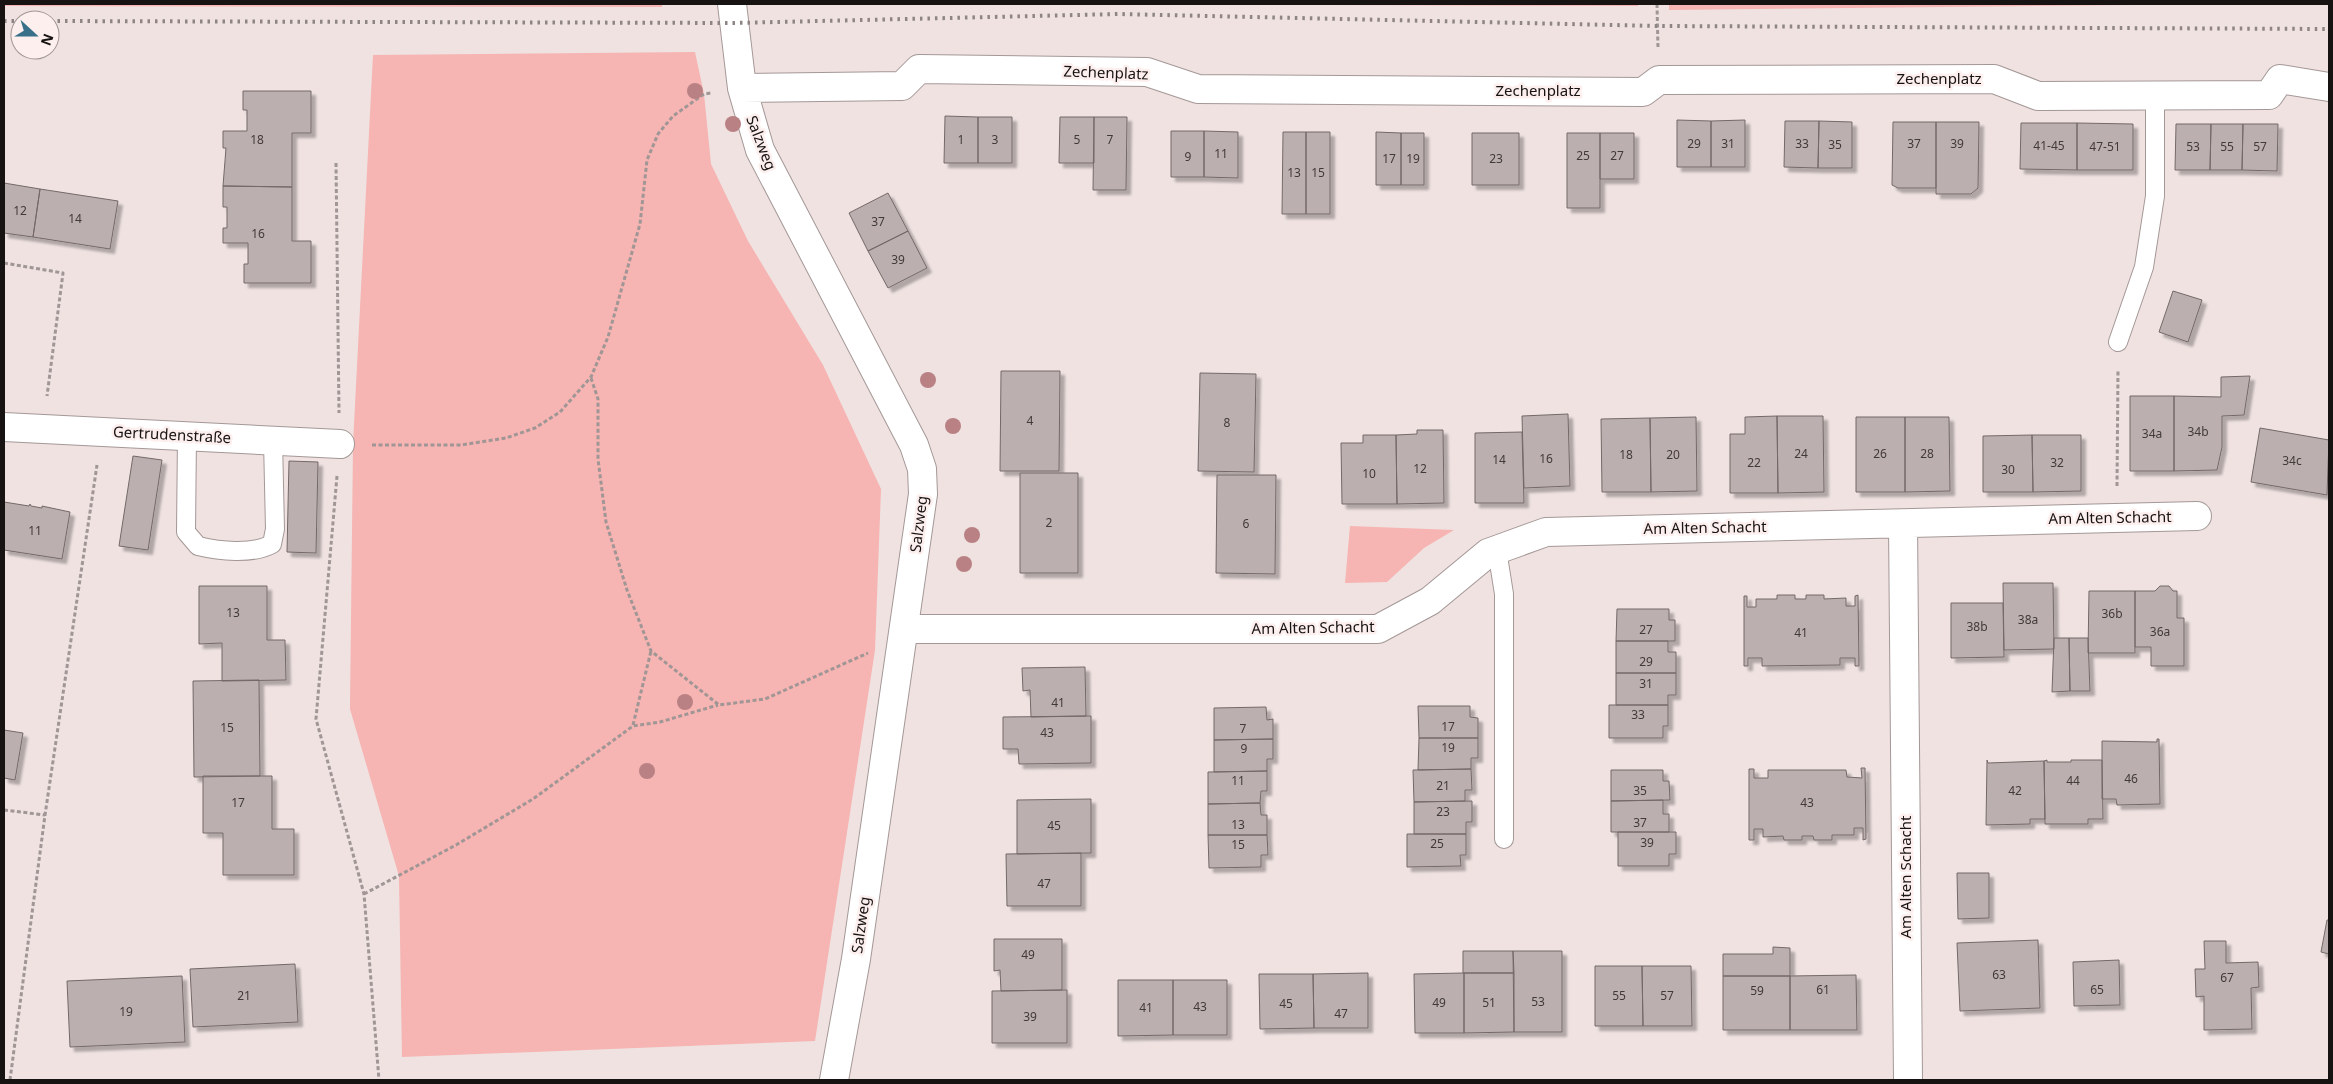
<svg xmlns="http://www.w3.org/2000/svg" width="2333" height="1084" viewBox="0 0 2333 1084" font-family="'Noto Sans',sans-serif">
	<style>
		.green { fill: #f6b4b2 }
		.building { fill: #bcafaf; stroke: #746968; filter: url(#shadow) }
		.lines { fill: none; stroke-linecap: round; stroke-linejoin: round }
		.lane-casing { stroke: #a49897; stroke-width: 20 }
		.street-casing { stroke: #a49897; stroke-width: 30 }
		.path { stroke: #a09695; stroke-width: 3; stroke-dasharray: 4 2.5; stroke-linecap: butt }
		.lane { stroke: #fff; stroke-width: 18 }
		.street { stroke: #fff; stroke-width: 28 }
		.rail { stroke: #8e8484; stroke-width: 4; stroke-dasharray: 2.5 5; stroke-linecap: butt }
		.tree { fill: #b98183 }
		.labels { text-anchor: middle; stroke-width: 5; stroke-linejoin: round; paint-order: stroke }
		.number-label { font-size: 12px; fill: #413a3a }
		.street-label { font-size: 15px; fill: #181313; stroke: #fcefee }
	</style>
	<defs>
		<filter id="shadow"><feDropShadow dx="4.5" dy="4.5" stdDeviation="1" flood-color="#0004"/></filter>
	</defs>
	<rect width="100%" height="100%" fill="#efe2e1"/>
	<path class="green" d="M 4,4 L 662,4 L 662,7 L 4,6 Z
		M 1029,4 L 1638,4 L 1638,6 Z
		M 1669,4 L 2228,4 L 1669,10 Z
		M 695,52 L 704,94 L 711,164 L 748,241 L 823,365 L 881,489 L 875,650 L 815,1041 L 402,1057 L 399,876 L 350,709 L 353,444 L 373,55 Z
		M 1350,526 L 1454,530 L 1424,548 L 1387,582 L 1345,583 Z"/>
	<path class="building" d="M 243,91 L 311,91 L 311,133 L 292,133 L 292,187 L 223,186 L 226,148 L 223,148 L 223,131 L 247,131 L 247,110 L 243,110 Z
		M 945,116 L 978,117 L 978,163 L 944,163 Z
		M 978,117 L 1012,117 L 1012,163 L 978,163 Z
		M 1060,117 L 1094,117 L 1094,163 L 1059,163 Z
		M 1094,117 L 1127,117 L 1126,190 L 1093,190 Z
		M 1677,120 L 1711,121 L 1711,167 L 1677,167 Z
		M 1745,120 L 1745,167 L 1711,167 L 1711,121 Z
		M 1785,121 L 1819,121 L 1818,168 L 1784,167 Z
		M 1819,121 L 1852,122 L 1852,168 L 1818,168 Z
		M 1893,122 L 1936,122 L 1936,188 L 1898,188 L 1892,185 Z
		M 1936,122 L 1979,122 L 1978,188 L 1971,194 L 1936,194 Z
		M 2021,123 L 2077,123 L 2077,170 L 2020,169 Z
		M 2077,123 L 2133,124 L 2133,170 L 2077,170 Z
		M 2176,124 L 2211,124 L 2210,170 L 2175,170 Z
		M 2211,124 L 2243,124 L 2242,170 L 2210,170 Z
		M 2243,124 L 2278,124 L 2277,171 L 2242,170 Z
		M 1171,131 L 1204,131 L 1204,177 L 1171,177 Z
		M 1204,131 L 1238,132 L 1238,178 L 1204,177 Z
		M 1283,132 L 1306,132 L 1306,214 L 1282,214 Z
		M 1306,132 L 1330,132 L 1330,214 L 1306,214 Z
		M 1376,132 L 1401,133 L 1401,185 L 1376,185 Z
		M 1401,133 L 1424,133 L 1424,185 L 1401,185 Z
		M 1472,133 L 1519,133 L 1519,185 L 1472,185 Z
		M 1567,133 L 1600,133 L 1600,208 L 1567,208 Z
		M 1600,133 L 1634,133 L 1634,179 L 1600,179 Z
		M 4,183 L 40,189 L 33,237 L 4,233 Z
		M 223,186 L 292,187 L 292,241 L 311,241 L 311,283 L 244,283 L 244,264 L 248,264 L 248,243 L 223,243 L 223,228 L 227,228 L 227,207 L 223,207 Z
		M 40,189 L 118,201 L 110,249 L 33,237 Z
		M 888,193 L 908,231 L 868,251 L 849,213 Z
		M 908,231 L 927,268 L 888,288 L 868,251 Z
		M 2173,291 L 2202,300 L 2188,342 L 2159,332 Z
		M 1001,371 L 1060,371 L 1059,471 L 1000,471 Z
		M 1200,373 L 1256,374 L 1254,472 L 1198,471 Z
		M 2250,376 L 2244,415 L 2222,416 L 2222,447 L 2217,470 L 2174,471 L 2174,396 L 2221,397 L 2221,377 Z
		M 2130,396 L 2174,396 L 2174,471 L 2130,471 Z
		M 1568,414 L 1570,486 L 1524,488 L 1522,416 Z
		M 1777,416 L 1778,493 L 1730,493 L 1730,434 L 1745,434 L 1745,417 Z
		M 1777,416 L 1823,416 L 1824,492 L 1778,493 Z
		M 1696,417 L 1697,491 L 1651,492 L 1650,418 Z
		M 1856,417 L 1905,417 L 1905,492 L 1856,492 Z
		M 1905,417 L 1949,417 L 1950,491 L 1905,492 Z
		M 1650,418 L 1651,492 L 1602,492 L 1601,419 Z
		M 2260,428 L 2329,440 L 2327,495 L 2251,482 Z
		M 1417,430 L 1443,430 L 1444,503 L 1397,504 L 1396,435 L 1417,434 Z
		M 1522,432 L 1524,503 L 1475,503 L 1475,433 Z
		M 1363,435 L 1396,435 L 1397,504 L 1342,504 L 1341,443 L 1363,443 Z
		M 2032,435 L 2033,492 L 1983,492 L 1983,436 Z
		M 2032,435 L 2081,435 L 2081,491 L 2033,492 Z
		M 133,456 L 162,460 L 148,550 L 119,546 Z
		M 289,461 L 318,462 L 316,553 L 287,552 Z
		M 1020,473 L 1078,473 L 1078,573 L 1020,573 Z
		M 1217,475 L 1276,475 L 1275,574 L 1216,573 Z
		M 4,502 L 29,506 L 30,504 L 31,506 L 42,508 L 42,506 L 70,512 L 62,559 L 4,550 Z
		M 2003,583 L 2053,583 L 2054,649 L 2004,650 Z
		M 199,586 L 267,586 L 267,640 L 285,640 L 286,680 L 222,681 L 222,643 L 199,644 Z
		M 2160,586 L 2169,586 L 2173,591 L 2177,591 L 2177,618 L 2184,618 L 2184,666 L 2151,666 L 2151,647 L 2135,647 L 2135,591 L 2155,591 Z
		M 2089,591 L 2135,591 L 2135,653 L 2088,653 Z
		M 1777,595 L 1795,595 L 1795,599 L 1806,599 L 1806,595 L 1824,595 L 1824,599 L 1846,598 L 1846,606 L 1855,606 L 1855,596 L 1858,595 L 1859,666 L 1855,666 L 1855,658 L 1840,658 L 1840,665 L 1762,666 L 1762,658 L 1748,658 L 1748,666 L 1744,666 L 1744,596 L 1747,596 L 1747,607 L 1756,607 L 1756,599 L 1777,599 Z
		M 1951,603 L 2003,603 L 2004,657 L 1951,658 Z
		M 1617,609 L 1669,609 L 1669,620 L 1675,620 L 1675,641 L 1616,641 Z
		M 2054,638 L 2069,638 L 2070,691 L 2052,692 Z
		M 2069,638 L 2088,638 L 2090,691 L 2070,691 Z
		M 1616,641 L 1668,641 L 1668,652 L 1676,652 L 1676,673 L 1616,673 Z
		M 1085,667 L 1086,716 L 1031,717 L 1030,690 L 1023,691 L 1022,668 Z
		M 1616,673 L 1676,673 L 1676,695 L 1668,695 L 1668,705 L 1616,705 Z
		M 259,680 L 260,776 L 194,777 L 193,681 Z
		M 1609,705 L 1668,705 L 1668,726 L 1663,726 L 1663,738 L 1609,738 Z
		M 1418,706 L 1470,706 L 1470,717 L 1478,718 L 1478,738 L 1419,738 Z
		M 1266,707 L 1267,720 L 1273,719 L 1273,739 L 1214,740 L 1214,708 Z
		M 1091,716 L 1091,763 L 1019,764 L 1018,749 L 1003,749 L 1003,717 Z
		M 4,730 L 23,733 L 15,780 L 4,778 Z
		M 1419,738 L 1478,738 L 1478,758 L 1471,758 L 1471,769 L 1418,770 Z
		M 1273,739 L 1273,759 L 1267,759 L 1267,771 L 1214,772 L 1214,740 Z
		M 2157,739 L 2159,739 L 2160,804 L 2117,805 L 2116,799 L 2102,799 L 2102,741 L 2157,742 Z
		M 1987,760 L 1988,763 L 2044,761 L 2045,819 L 2030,819 L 2030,824 L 1986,825 Z
		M 2047,760 L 2047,762 L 2071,762 L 2071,760 L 2102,760 L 2103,819 L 2088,819 L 2088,824 L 2045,824 L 2044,761 Z
		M 1861,768 L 1865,768 L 1866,839 L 1863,840 L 1863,828 L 1854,828 L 1854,835 L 1832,835 L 1832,840 L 1814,840 L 1813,836 L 1802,836 L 1802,840 L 1784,840 L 1783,836 L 1763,837 L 1763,829 L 1754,829 L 1754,840 L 1749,840 L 1749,769 L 1754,769 L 1754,778 L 1768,778 L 1768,770 L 1846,770 L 1847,777 L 1862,778 Z
		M 1471,769 L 1472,790 L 1465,790 L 1465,801 L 1414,802 L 1413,770 Z
		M 1611,770 L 1663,770 L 1663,781 L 1669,781 L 1670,800 L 1611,801 Z
		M 1267,771 L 1267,791 L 1261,791 L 1260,803 L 1208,804 L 1208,772 Z
		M 203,776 L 272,776 L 272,829 L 294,829 L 294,875 L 223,875 L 223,833 L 203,833 Z
		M 1091,799 L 1091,853 L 1017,854 L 1017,800 Z
		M 1663,800 L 1663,814 L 1669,814 L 1669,832 L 1611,832 L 1611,801 Z
		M 1472,801 L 1472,822 L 1466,822 L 1466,834 L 1414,834 L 1414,802 Z
		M 1260,803 L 1261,815 L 1267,815 L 1267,835 L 1208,835 L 1208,804 Z
		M 1618,832 L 1676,832 L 1676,854 L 1669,854 L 1669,866 L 1618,866 Z
		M 1407,834 L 1466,834 L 1466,855 L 1460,855 L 1461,866 L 1407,867 Z
		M 1208,835 L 1267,835 L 1268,855 L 1261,855 L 1261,867 L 1209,868 Z
		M 1081,853 L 1081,906 L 1007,906 L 1006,854 Z
		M 1957,873 L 1989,873 L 1989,918 L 1958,919 Z
		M 2327,920 L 2329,920 L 2329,954 L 2321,952 Z
		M 994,939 L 1062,939 L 1062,990 L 1001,991 L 1000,970 L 994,971 Z
		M 2038,940 L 2040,1008 L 1960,1011 L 1957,943 Z
		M 2204,941 L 2226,941 L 2226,963 L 2258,962 L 2259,987 L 2251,988 L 2252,1029 L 2204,1030 L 2204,996 L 2196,997 L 2195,969 L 2205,969 Z
		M 1773,947 L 1790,948 L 1790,976 L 1723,976 L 1723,954 L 1773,954 Z
		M 1463,951 L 1513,951 L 1514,973 L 1463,973 Z
		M 1513,951 L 1562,951 L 1562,1032 L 1514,1032 Z
		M 2119,960 L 2120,1005 L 2074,1006 L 2073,962 Z
		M 295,964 L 298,1022 L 193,1027 L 190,969 Z
		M 1595,966 L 1642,966 L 1643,1026 L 1595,1026 Z
		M 1642,966 L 1691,966 L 1692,1026 L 1643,1026 Z
		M 1368,973 L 1368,1028 L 1314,1028 L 1313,974 Z
		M 1464,973 L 1464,1033 L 1415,1033 L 1414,974 Z
		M 1464,973 L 1514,973 L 1514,1032 L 1464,1033 Z
		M 1259,974 L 1313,974 L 1314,1028 L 1260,1029 Z
		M 1856,975 L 1857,1030 L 1790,1030 L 1790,976 Z
		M 182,976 L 185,1042 L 70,1047 L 67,981 Z
		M 1723,976 L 1790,976 L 1790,1030 L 1723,1030 Z
		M 1118,980 L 1173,980 L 1173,1035 L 1118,1036 Z
		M 1173,980 L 1227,980 L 1227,1035 L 1173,1035 Z
		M 1067,990 L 1067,1043 L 992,1043 L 992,991 Z"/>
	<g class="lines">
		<defs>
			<path id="lane" d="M 2118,342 L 2144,267 L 2155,196 L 2155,95
				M 187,436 L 186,532 L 198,546 C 219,551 252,555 272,544 L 275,529 L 273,440
				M 1497,550 L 1504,594 L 1504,839"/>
			<path id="street" d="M 732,4 L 742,88 L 760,150 L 914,445 L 922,469 L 923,494 L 856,959 L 834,1080
				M 742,88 L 902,86 L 919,69 L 1147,72 L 1198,89 L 1643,92 L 1659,80 L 1994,79 L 2038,96 L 2269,95 L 2280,79 L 2329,87
				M 4,427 L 340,444
				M 1903,524 L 1908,1080
				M 905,629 L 1378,629 L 1430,601 L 1488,553 L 1546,532 L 2197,516"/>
		</defs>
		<use href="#lane" class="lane-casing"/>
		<use href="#street" class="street-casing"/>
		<path class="path" d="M 1657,4 L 1658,48
			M 336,163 L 339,413
			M 4,263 L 63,273 L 47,396
			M 591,378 L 598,399 L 598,459 L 606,522 L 627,590 L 651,651 L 719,705 L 765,699 L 868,653
			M 372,445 L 461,445 L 506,438 L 535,428 L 560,412 L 591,377 L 608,337 L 640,224 L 647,160 L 658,134 L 673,116 L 704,94 L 711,93
			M 337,476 L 316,719 L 364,894 L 379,1080
			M 2117,486 L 2118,370
			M 633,725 L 651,651
			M 4,810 L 45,815
			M 364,894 L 456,845 L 533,799 L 633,726 L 660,722 L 718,705
			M 10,1080 L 45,815 L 97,465"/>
		<use href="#lane" class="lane"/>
		<use href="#street" class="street"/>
		<path class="rail" d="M 4,21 L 20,21
			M 50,21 L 734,23 L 1119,14 L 1657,26 L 2329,29"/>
	</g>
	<g class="tree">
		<circle cx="695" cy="91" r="8"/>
		<circle cx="733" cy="124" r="8"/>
		<circle cx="928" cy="380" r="8"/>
		<circle cx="953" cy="426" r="8"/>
		<circle cx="972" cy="535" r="8"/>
		<circle cx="964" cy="564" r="8"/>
		<circle cx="685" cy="702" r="8"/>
		<circle cx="647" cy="771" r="8"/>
	</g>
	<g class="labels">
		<g class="number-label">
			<text x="257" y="144">18</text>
			<text x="961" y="144">1</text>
			<text x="995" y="144">3</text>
			<text x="1077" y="144">5</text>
			<text x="1110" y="144">7</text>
			<text x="1694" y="148">29</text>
			<text x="1728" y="148">31</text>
			<text x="1802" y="148">33</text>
			<text x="1914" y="148">37</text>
			<text x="1957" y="148">39</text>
			<text x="1835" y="149">35</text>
			<text x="2049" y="150">41-45</text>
			<text x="2105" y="151">47-51</text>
			<text x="2193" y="151">53</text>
			<text x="2227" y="151">55</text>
			<text x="2260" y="151">57</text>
			<text x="1221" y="158">11</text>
			<text x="1583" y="160">25</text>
			<text x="1617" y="160">27</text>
			<text x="1188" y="161">9</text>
			<text x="1389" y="163">17</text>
			<text x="1413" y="163">19</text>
			<text x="1496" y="163">23</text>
			<text x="1294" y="177">13</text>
			<text x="1318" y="177">15</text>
			<text x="20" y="215">12</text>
			<text x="75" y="223">14</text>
			<text x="878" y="226">37</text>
			<text x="258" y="238">16</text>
			<text x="898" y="264">39</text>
			<text x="1030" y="425">4</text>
			<text x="1227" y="427">8</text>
			<text x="2198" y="436">34b</text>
			<text x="2152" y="438">34a</text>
			<text x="1801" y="458">24</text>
			<text x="1880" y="458">26</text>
			<text x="1927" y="458">28</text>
			<text x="1626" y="459">18</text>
			<text x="1673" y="459">20</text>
			<text x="1546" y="463">16</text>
			<text x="1499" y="464">14</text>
			<text x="2292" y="465">34c</text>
			<text x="1754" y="467">22</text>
			<text x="2057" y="467">32</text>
			<text x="1420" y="473">12</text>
			<text x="2008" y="474">30</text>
			<text x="1369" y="478">10</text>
			<text x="1049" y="527">2</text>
			<text x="1246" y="528">6</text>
			<text x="35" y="535">11</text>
			<text x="233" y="617">13</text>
			<text x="2112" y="618">36b</text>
			<text x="2028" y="624">38a</text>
			<text x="1977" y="631">38b</text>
			<text x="1646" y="634">27</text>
			<text x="2160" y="636">36a</text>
			<text x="1801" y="637">41</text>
			<text x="1646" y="666">29</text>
			<text x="1646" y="688">31</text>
			<text x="1058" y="707">41</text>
			<text x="1638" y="719">33</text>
			<text x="1448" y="731">17</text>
			<text x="227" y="732">15</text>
			<text x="1243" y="733">7</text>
			<text x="1047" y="737">43</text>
			<text x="1448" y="752">19</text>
			<text x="1244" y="753">9</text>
			<text x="2131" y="783">46</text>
			<text x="1238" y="785">11</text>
			<text x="2073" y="785">44</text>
			<text x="1443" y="790">21</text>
			<text x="1640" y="795">35</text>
			<text x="2015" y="795">42</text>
			<text x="238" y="807">17</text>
			<text x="1807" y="807">43</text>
			<text x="1443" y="816">23</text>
			<text x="1640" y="827">37</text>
			<text x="1238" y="829">13</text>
			<text x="1054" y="830">45</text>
			<text x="1647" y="847">39</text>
			<text x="1437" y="848">25</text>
			<text x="1238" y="849">15</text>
			<text x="1044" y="888">47</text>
			<text x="1028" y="959">49</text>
			<text x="1999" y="979">63</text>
			<text x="2227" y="982">67</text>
			<text x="1823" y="994">61</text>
			<text x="2097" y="994">65</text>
			<text x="1757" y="995">59</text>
			<text x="244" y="1000">21</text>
			<text x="1619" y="1000">55</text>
			<text x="1667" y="1000">57</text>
			<text x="1538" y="1006">53</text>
			<text x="1439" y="1007">49</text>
			<text x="1489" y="1007">51</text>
			<text x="1286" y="1008">45</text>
			<text x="1200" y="1011">43</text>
			<text x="1146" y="1012">41</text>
			<text x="126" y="1016">19</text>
			<text x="1341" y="1018">47</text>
			<text x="1030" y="1021">39</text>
		</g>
		<g class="street-label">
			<text transform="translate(1106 73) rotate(2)" y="5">Zechenplatz</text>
			<text x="1939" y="84">Zechenplatz</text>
			<text x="1538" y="96">Zechenplatz</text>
			<text transform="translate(761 143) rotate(69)" y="5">Salzweg</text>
			<text transform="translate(172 435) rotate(3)" y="5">Gertrudenstraße</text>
			<text transform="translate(2110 518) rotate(-1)" y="5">Am Alten Schacht</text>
			<text transform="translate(919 524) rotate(-83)" y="5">Salzweg</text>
			<text transform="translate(1705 528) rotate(-1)" y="5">Am Alten Schacht</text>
			<text transform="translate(1313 628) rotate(-1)" y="5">Am Alten Schacht</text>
			<text transform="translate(1906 877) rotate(-90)" y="5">Am Alten Schacht</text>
			<text transform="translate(861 925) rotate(-82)" y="5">Salzweg</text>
		</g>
	</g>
	<rect width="2333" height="1084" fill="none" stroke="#181313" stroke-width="10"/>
	<g transform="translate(35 35) rotate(111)"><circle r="24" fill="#fcefee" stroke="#a19796"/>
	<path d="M0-4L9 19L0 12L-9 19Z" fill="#38708a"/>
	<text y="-8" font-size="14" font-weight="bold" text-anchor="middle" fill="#181313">N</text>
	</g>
</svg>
